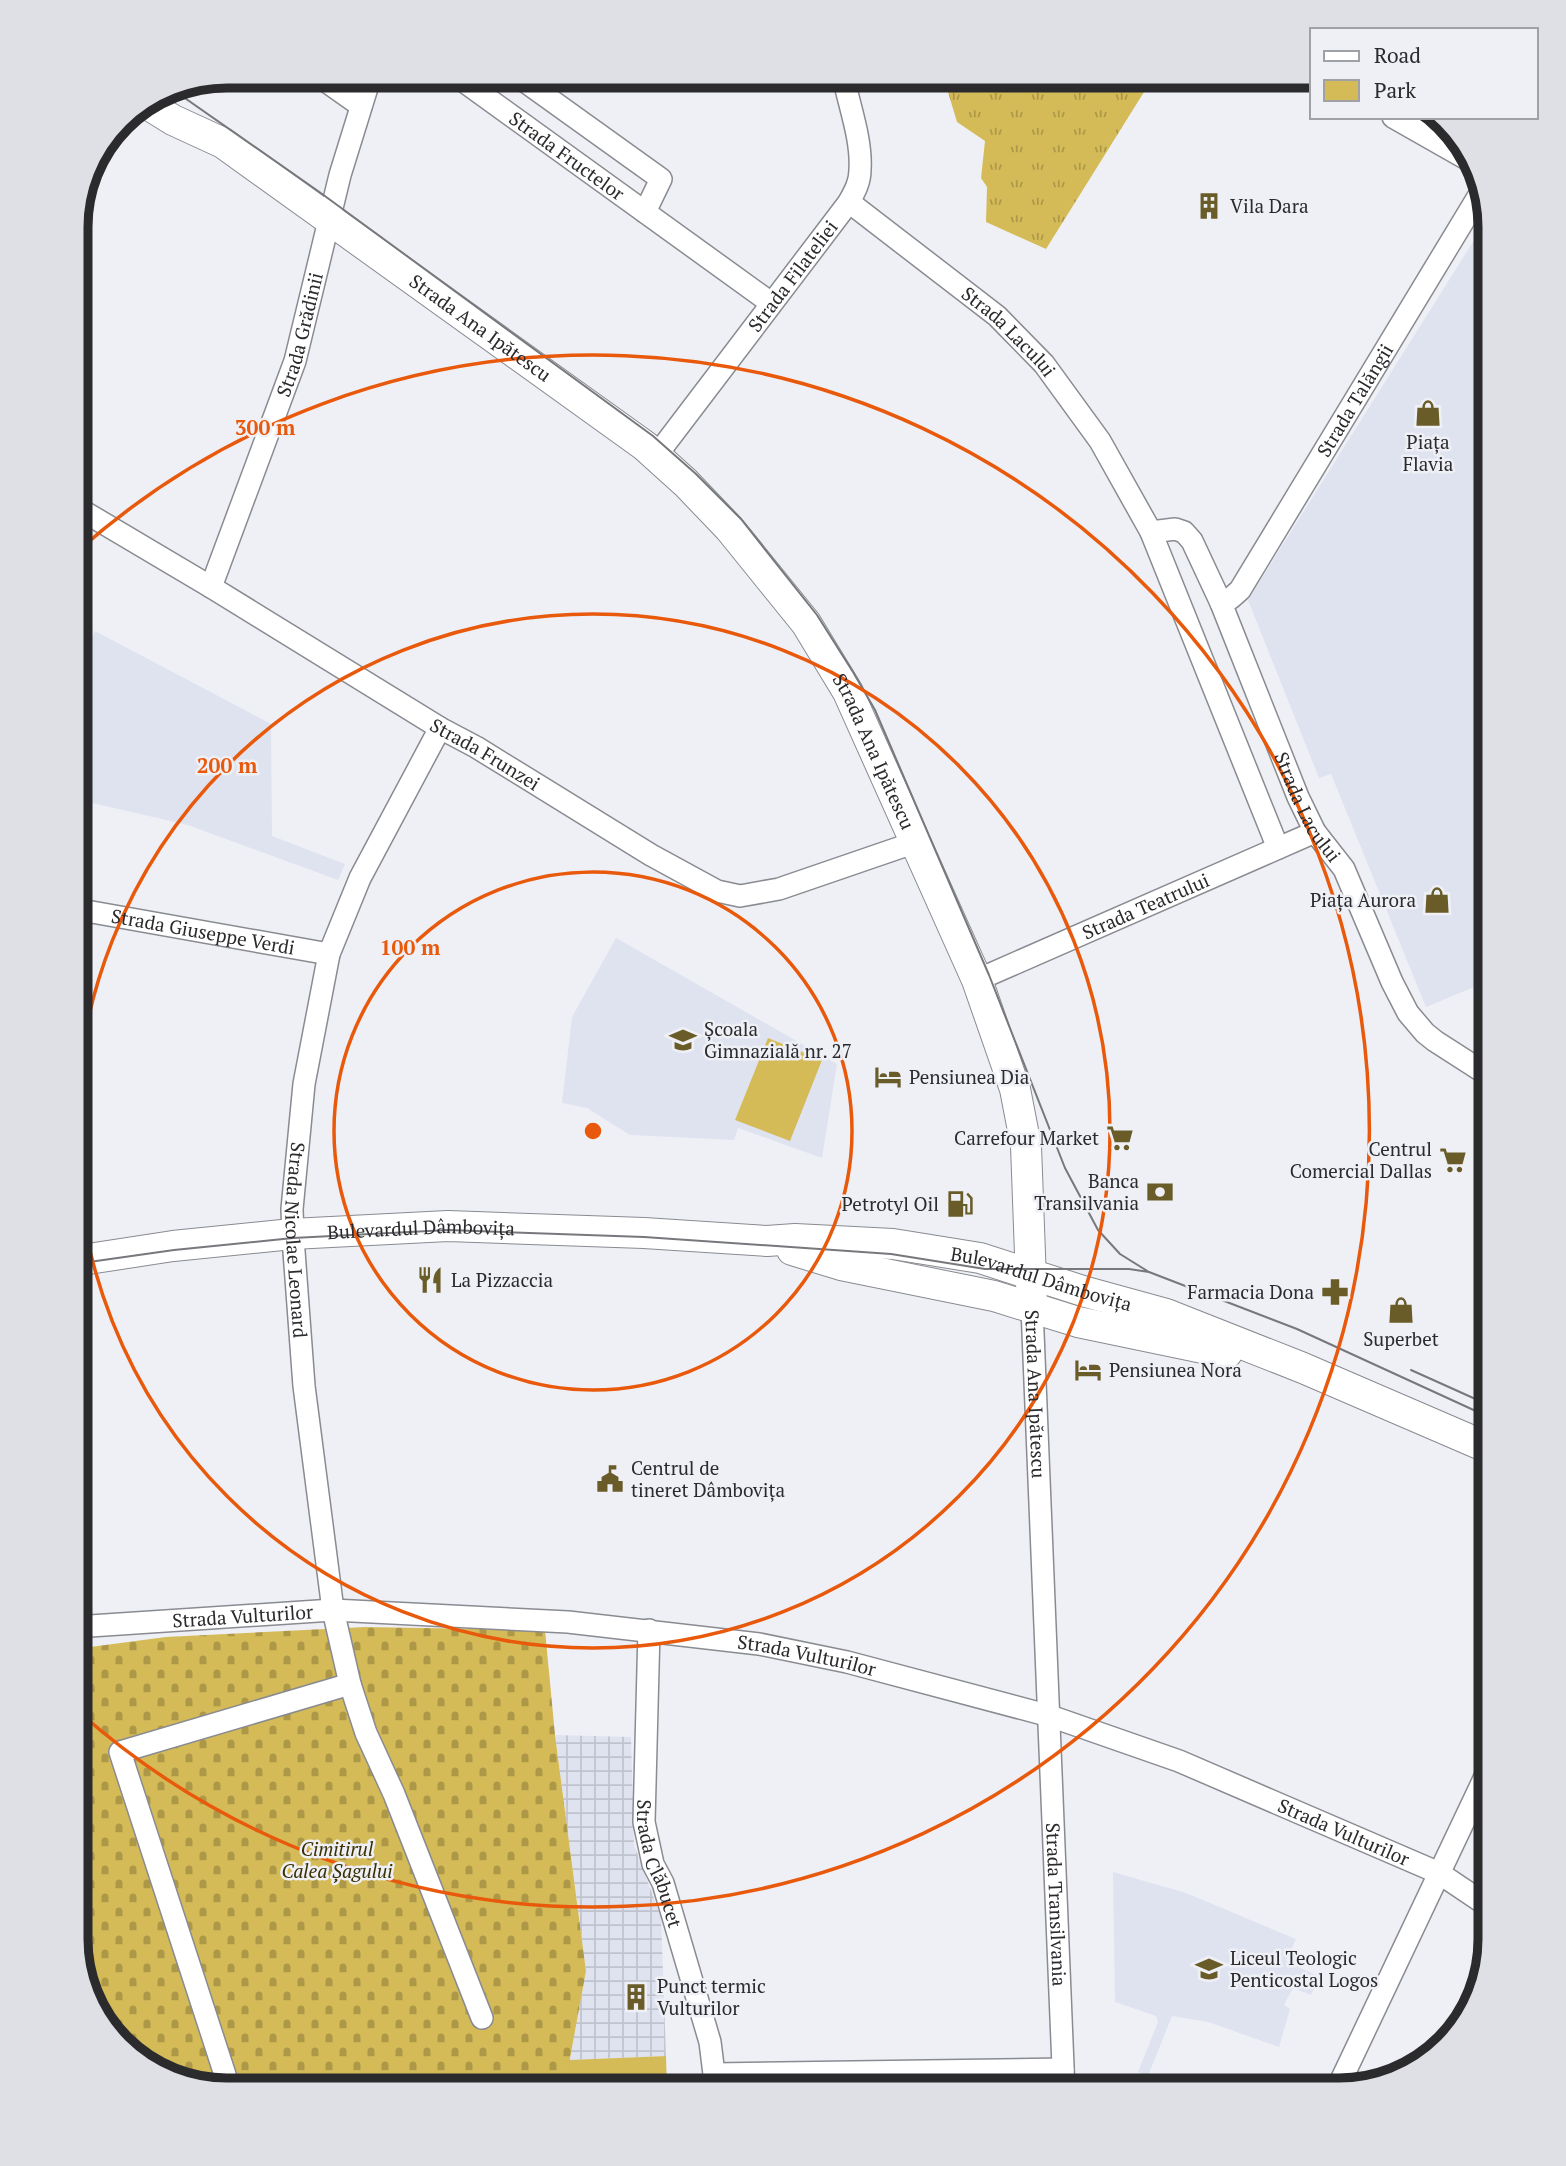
<svg xmlns="http://www.w3.org/2000/svg" width="1566" height="2166" viewBox="0 0 1566 2166" font-family="'PT Serif',serif">
	<style>
		.built { fill: #dfe3f0 }
		.industrial { fill: url(#industrial-grid) }
		.grass { fill: url(#grass-tufts) }
		.cemetery { fill: url(#cemetery-stones) }
		.park { fill: #d5bb57 }
		.lines { fill: none; stroke-linecap: round; stroke-linejoin: round }
		.street-casing { stroke: #898b91; stroke-width: 24 }
		.secondary-casing { stroke: #898b91; stroke-width: 32 }
		.street { stroke: #fff; stroke-width: 21 }
		.secondary { stroke: #fff; stroke-width: 30 }
		.tram { stroke: #77787c; stroke-width: 2 }
		.ring { fill: none; stroke: #e8590c; stroke-width: 3.5 }
		.labels { text-anchor: middle; stroke-width: 5; stroke-linejoin: round; paint-order: stroke }
		.street-label { font-size: 19px; fill: #2b2b2e; stroke: #eef0f6 }
		.poi-label { font-size: 19px; fill: #2b2b2e; stroke: #eef0f6; text-anchor: start }
		.park-label { font-size: 19px; font-style: italic; fill: #3a2f01; stroke: #eef0f6 }
		.rim { fill: none; stroke: #2b2b2e; stroke-width: 9 }
		.centre { fill: #e8590c; stroke: #eef0f6; stroke-width: 3.5 }
		.ring-label { font-size: 21px; text-anchor: middle; font-weight: bold; fill: #e8590c; stroke: #eef0f6; stroke-width: 5; stroke-linejoin: round; paint-order: stroke }
	</style>
	<defs>
		<pattern id="industrial-grid" width="8" height="8" patternUnits="userSpaceOnUse" patternTransform="scale(1.75)"><rect width="8" height="8" fill="#dfe3f0"/><path d="M0 4h8M4 0v8" fill="none" stroke="#c0c3ce"/></pattern>
		<pattern id="grass-tufts" width="24" height="20" patternUnits="userSpaceOnUse" patternTransform="scale(1.75)"><rect width="24" height="20" fill="#d5bb57"/><path d="M3 7l-1-3M5 7V3M7 7l1-3M15 17l-1-3M17 17v-4M19 17l1-3" fill="none" stroke="#ad9848"/></pattern>
		<pattern id="cemetery-stones" width="16" height="16" patternUnits="userSpaceOnUse" patternTransform="scale(1.75)"><rect width="16" height="16" fill="#d5bb57"/><path d="M2 7V4a2 2 0 0 1 4 0v3zM10 15v-3a2 2 0 0 1 4 0v3z" fill="#ad9848"/></pattern>
	</defs>
	<rect width="100%" height="100%" fill="#eef0f6"/>
	<path class="built" d="M 1488,218 L 1491,227 L 1491,980 L 1426,1007 L 1331,774 L 1319,778 L 1248,600 Z
		M 95,631 L 271,724 L 272,836 L 345,864 L 338,880 L 188,825 L 75,799 L 76,670 Z
		M 616,938 L 837,1064 L 822,1158 L 738,1128 L 734,1140 L 630,1135 L 587,1108 L 562,1103 L 572,1017 Z
		M 1113,1872 L 1186,1893 L 1296,1939 L 1286,1961 L 1320,1977 L 1311,1995 L 1293,1988 L 1284,2005 L 1290,2009 L 1279,2047 L 1208,2022 L 1172,2016 L 1148,2076 L 1138,2072 L 1158,2022 L 1156,2016 L 1115,2002 Z"/>
	<path class="industrial" d="M 555,1735 L 631,1737 L 634,1845 L 661,1917 L 666,2056 L 569,2060 L 586,1971 Z"/>
	<path class="grass" d="M 945,75 L 1154,76 L 1046,249 L 986,222 L 987,187 L 981,178 L 985,141 L 957,122 L 945,82 Z"/>
	<path class="cemetery" d="M 365,1627 L 545,1630 L 555,1735 L 586,1971 L 564,2091 L 217,2090 L 151,2070 L 96,2015 L 75,1939 L 75,1649 L 166,1637 Z"/>
	<path class="park" d="M 768,1038 L 822,1060 L 790,1141 L 735,1120 Z
		M 666,2056 L 667,2091 L 564,2091 L 569,2060 Z"/>
	<g class="lines">
		<defs>
			<g id="street">
				<path d="M 317,75 L 361,106"/>
				<path id="s1" d="M 455,75 L 771,303"/>
				<path d="M 516,75 L 661,179 L 645,212"/>
				<path d="M 1393,117 L 1474,163"/>
				<path id="s2" d="M 849,202 L 997,316 L 1044,364 L 1100,441 L 1151,532 L 1278,848"/>
				<path id="s3" d="M 656,456 L 849,202 C 855,191 860,182 860,170 C 862,139 849,106 843,75"/>
				<path id="s4" d="M 76,507 L 211,587 L 440,728 L 476,747 L 651,855 L 717,891 L 740,896 L 779,889 L 916,842"/>
				<path id="s5" d="M 1151,532 L 1175,529 L 1184,532 L 1192,541 L 1221,603 L 1298,797 L 1315,832 L 1344,869 L 1392,982 L 1408,1013 L 1425,1033 L 1435,1041 L 1491,1077"/>
				<path id="s6" d="M 211,587 L 295,361 L 340,175 L 371,75"/>
				<path id="s7" d="M 1221,603 L 1231,598 L 1240,590 L 1481,192"/>
				<path id="s8" d="M 440,728 L 360,878 L 329,954 L 304,1084 L 292,1209 L 293,1238 L 304,1386 L 333,1610 L 350,1684 L 366,1733 L 394,1794 L 482,2018"/>
				<path id="s9" d="M 75,909 L 329,954"/>
				<path id="s10" d="M 977,980 L 1315,832"/>
				<path id="s11" d="M 1032,1308 L 1064,2091"/>
				<path id="s12" d="M 75,1627 L 333,1610 L 568,1622 L 759,1644 L 847,1662 L 1050,1716 L 1179,1761 L 1439,1873 L 1491,1908"/>
				<path id="s13" d="M 649,1630 L 644,1822 L 653,1864 L 663,1883 L 710,2042 L 714,2074 L 714,2091"/>
				<path d="M 714,2074 L 1063,2069"/>
				<path d="M 230,2090 L 120,1752 L 350,1684"/>
				<path d="M 1336,2091 L 1491,1764"/>
			</g>
			<g id="secondary">
				<path id="s14" d="M 144,102 L 173,120 L 223,143 L 645,446 L 686,483 L 730,529 L 806,623 L 848,692 L 977,980 L 1015,1089 L 1026,1146 L 1032,1308"/>
				<path d="M 792,1250 L 841,1265 L 994,1296 L 1078,1322 L 1227,1353"/>
				<path id="s15" d="M 75,1261 L 173,1246 L 292,1234 L 448,1226 L 644,1233 L 767,1241 L 795,1239 L 893,1244 L 980,1258 L 1086,1292 L 1166,1314 L 1303,1368 L 1491,1449"/>
			</g>
		</defs>
		<use href="#street" class="street-casing"/>
		<use href="#secondary" class="secondary-casing"/>
		<use href="#street" class="street"/>
		<use href="#secondary" class="secondary"/>
		<path class="tram" d="M 169,87 L 318,191 L 653,436 L 696,474 L 741,519 L 817,615 L 853,672 L 875,710 L 989,975 L 1065,1168 L 1098,1230 L 1120,1254 L 1149,1272
			M 75,1264 L 174,1250 L 293,1238 L 448,1230 L 644,1237 L 891,1254 L 985,1269 L 1129,1269 L 1149,1272 L 1297,1329 L 1491,1418
			M 1411,1370 L 1491,1406"/>
	</g>
	<g class="ring">
		<circle cx="593" cy="1131" r="259"/>
		<circle cx="593" cy="1131" r="517"/>
		<path d="M79 550A776 776 0 1 1 79 1712"/>
	</g>
	<defs>
		<symbol id="building-bare" viewBox="-9 -9 18 18"><path d="M-4-6H4V6H1V3H-1V6H-4ZM-2.5-4.3h1.7v1.8h-1.7ZM.8-4.3h1.7v1.8H.8ZM-2.5-1h1.7V.8h-1.7ZM.8-1h1.7V.8H.8Z" fill="#695c29" stroke="#eef0f6" stroke-width="2.5" paint-order="stroke"/></symbol>
		<symbol id="shop-bare" viewBox="-9 -9 18 18"><path d="M-5-2.5h2.3a2.7 3.5 0 0 1 5.4 0H5L5.5 6h-11ZM-1.5-2.5h3a1.5 2.3 0 0 0-3 0Z" fill="#695c29" stroke="#eef0f6" stroke-width="2.5" paint-order="stroke"/></symbol>
		<symbol id="school-bare" viewBox="-9 -9 18 18"><path d="M0-5L7-2L0 1L-7-2ZM-4 1L0 2.5L4 1V4Q0 6-4 4Z" fill="#695c29" stroke="#eef0f6" stroke-width="2.5" paint-order="stroke"/></symbol>
		<symbol id="hotel-bare" viewBox="-9 -9 18 18"><path d="M-6-4.5h1.5V1H6V5H4.5V3h-9V5H-6ZM-4 0a1.8 1.8 0 1 1 3.6 0ZM.5 0V-2.5h3Q6-2.5 6 0Z" fill="#695c29" stroke="#eef0f6" stroke-width="2.5" paint-order="stroke"/></symbol>
		<symbol id="supermarket-bare" viewBox="-9 -9 18 18"><path d="M-6-5.5h2.5l.6 2H6L4.5 2H-2.5L-4.4-4H-6ZM-1.5 3.2a1.3 1.3 0 1 0 .1 0ZM3 3.2a1.3 1.3 0 1 0 .1 0Z" fill="#695c29" stroke="#eef0f6" stroke-width="2.5" paint-order="stroke"/></symbol>
		<symbol id="bank-bare" viewBox="-9 -9 18 18"><path d="M-6-4H6V4H-6ZM0-2.3a2.3 2.3 0 1 0 0 4.6a2.3 2.3 0 1 0 0-4.6Z" fill="#695c29" stroke="#eef0f6" stroke-width="2.5" paint-order="stroke"/></symbol>
		<symbol id="fuel-bare" viewBox="-9 -9 18 18"><path d="M-5.5-6h7V0h2V4h1.3V-2.5L3-4.5l.8-.8L6-3V5H2.5V1h-1V6h-7ZM-4.2-4.7v3.2H.2V-4.7Z" fill="#695c29" stroke="#eef0f6" stroke-width="2.5" paint-order="stroke"/></symbol>
		<symbol id="restaurant-bare" viewBox="-9 -9 18 18"><path d="M-5-6h1v4h1v-4h1v4h1v-4h1v5L-1.5 .5V6h-2V.5L-5-1ZM5-6V6H3V1.5H1.5Q1.5-4 5-6Z" fill="#695c29" stroke="#eef0f6" stroke-width="2.5" paint-order="stroke"/></symbol>
		<symbol id="pharmacy-bare" viewBox="-9 -9 18 18"><path d="M-2-6h4v4h4v4h-4v4h-4v-4h-4v-4h4Z" fill="#695c29" stroke="#eef0f6" stroke-width="2.5" paint-order="stroke"/></symbol>
		<symbol id="civic-bare" viewBox="-9 -9 18 18"><path d="M-.6-6.5H3V-4.5H.6V-3L4-1V1h2V6H-6V1h2V-1L-.6-3ZM-1.2 2.5V6h2.4V2.5Z" fill="#695c29" stroke="#eef0f6" stroke-width="2.5" paint-order="stroke"/></symbol>
	</defs>
	<g fill-rule="evenodd">
		<use href="#building-bare" x="1190" y="187" width="38" height="38"/>
		<use href="#shop-bare" x="1409" y="394" width="38" height="38"/>
		<use href="#shop-bare" x="1418" y="881" width="38" height="38"/>
		<use href="#school-bare" x="664" y="1021" width="38" height="38"/>
		<use href="#hotel-bare" x="869" y="1058" width="38" height="38"/>
		<use href="#supermarket-bare" x="1101" y="1119" width="38" height="38"/>
		<use href="#supermarket-bare" x="1434" y="1141" width="38" height="38"/>
		<use href="#bank-bare" x="1141" y="1173" width="38" height="38"/>
		<use href="#fuel-bare" x="941" y="1185" width="38" height="38"/>
		<use href="#restaurant-bare" x="411" y="1261" width="38" height="38"/>
		<use href="#pharmacy-bare" x="1316" y="1273" width="38" height="38"/>
		<use href="#shop-bare" x="1382" y="1291" width="38" height="38"/>
		<use href="#hotel-bare" x="1069" y="1351" width="38" height="38"/>
		<use href="#civic-bare" x="591" y="1460" width="38" height="38"/>
		<use href="#school-bare" x="1190" y="1950" width="38" height="38"/>
		<use href="#building-bare" x="617" y="1978" width="38" height="38"/>
	</g>
	<g class="labels">
		<g class="street-label">
			<text dy="7" stroke="none"><textPath href="#s1" startOffset="138">Strada Fructelor</textPath></text>
			<text dy="7" stroke="none"><textPath href="#s3" startOffset="226">Strada Filateliei</textPath></text>
			<text dy="7" stroke="none"><textPath href="#s14" startOffset="406">Strada Ana Ipătescu</textPath></text>
			<text dy="7" stroke="none"><textPath href="#s2" startOffset="206">Strada Lacului</textPath></text>
			<text dy="7" stroke="none"><textPath href="#s6" startOffset="268">Strada Grădinii</textPath></text>
			<text dy="7" stroke="none"><textPath href="#s7" startOffset="245">Strada Talăngii</textPath></text>
			<text dy="7" stroke="none"><textPath href="#s14" startOffset="994">Strada Ana Ipătescu</textPath></text>
			<text dy="7" stroke="none"><textPath href="#s4" startOffset="478">Strada Frunzei</textPath></text>
			<text dy="7" stroke="none"><textPath href="#s5" startOffset="336">Strada Lacului</textPath></text>
			<text dy="7" stroke="none"><textPath href="#s10" startOffset="184">Strada Teatrului</textPath></text>
			<text dy="7" stroke="none"><textPath href="#s9" startOffset="130">Strada Giuseppe Verdi</textPath></text>
			<text dy="7" stroke="none"><textPath href="#s15" startOffset="348">Bulevardul Dâmbovița</textPath></text>
			<text dy="7" stroke="none"><textPath href="#s8" startOffset="541">Strada Nicolae Leonard</textPath></text>
			<text dy="7" stroke="none"><textPath href="#s15" startOffset="973">Bulevardul Dâmbovița</textPath></text>
			<text dy="7" stroke="none"><textPath href="#s11" startOffset="86">Strada Ana Ipătescu</textPath></text>
			<text dy="7" stroke="none"><textPath href="#s12" startOffset="168">Strada Vulturilor</textPath></text>
			<text dy="7" stroke="none"><textPath href="#s12" startOffset="735">Strada Vulturilor</textPath></text>
			<text dy="7" stroke="none"><textPath href="#s12" startOffset="1302">Strada Vulturilor</textPath></text>
			<text dy="7" stroke="none"><textPath href="#s13" startOffset="236">Strada Clăbucet</textPath></text>
			<text dy="7" stroke="none"><textPath href="#s11" startOffset="597">Strada Transilvania</textPath></text>
		</g>
		<g class="poi-label">
			<text x="1230" y="213">Vila Dara</text>
			<text x="1428" y="449" text-anchor="middle">Piața<tspan x="1428" dy="22">Flavia</tspan></text>
			<text x="1416" y="907" text-anchor="end">Piața Aurora</text>
			<text x="704" y="1036">Școala<tspan x="704" dy="22">Gimnazială nr. 27</tspan></text>
			<text x="909" y="1084">Pensiunea Dia</text>
			<text x="1099" y="1145" text-anchor="end">Carrefour Market</text>
			<text x="1432" y="1156" text-anchor="end">Centrul<tspan x="1432" dy="22">Comercial Dallas</tspan></text>
			<text x="1139" y="1188" text-anchor="end">Banca<tspan x="1139" dy="22">Transilvania</tspan></text>
			<text x="939" y="1211" text-anchor="end">Petrotyl Oil</text>
			<text x="451" y="1287">La Pizzaccia</text>
			<text x="1314" y="1299" text-anchor="end">Farmacia Dona</text>
			<text x="1401" y="1346" text-anchor="middle">Superbet</text>
			<text x="1109" y="1377">Pensiunea Nora</text>
			<text x="631" y="1475">Centrul de<tspan x="631" dy="22">tineret Dâmbovița</tspan></text>
			<text x="1230" y="1965">Liceul Teologic<tspan x="1230" dy="22">Penticostal Logos</tspan></text>
			<text x="657" y="1993">Punct termic<tspan x="657" dy="22">Vulturilor</tspan></text>
		</g>
		<g class="park-label">
			<text x="337" y="1856">Cimitirul<tspan x="337" dy="22">Calea Șagului</tspan></text>
		</g>
	</g>
	<path d="M0 0H1566V2166H0ZM227 88H1339A139 139 0 0 1 1478 227V1939A139 139 0 0 1 1339 2078H227A139 139 0 0 1 88 1939V227A139 139 0 0 1 227 88Z" fill="#dee0e6" fill-rule="evenodd"/>
	<path class="rim" d="M227 88H1339A139 139 0 0 1 1478 227V1939A139 139 0 0 1 1339 2078H227A139 139 0 0 1 88 1939V227A139 139 0 0 1 227 88Z"/>
	<circle cx="593" cy="1131" r="10" class="centre"/>
	<g class="ring-label">
		<text x="265" y="435">300 m</text>
		<text x="227" y="773">200 m</text>
		<text x="410" y="955">100 m</text>
	</g>
	<rect x="1310" y="28" width="228" height="91" fill="#eef0f6" stroke="#a0a1a6" stroke-width="2"/>
	<rect x="1324" y="51" width="35" height="10" fill="#ffffff" stroke="#a0a1a6" stroke-width="2"/>
	<text x="1374" y="63" font-size="21" fill="#2b2b2e">Road</text>
	<rect x="1324" y="80" width="35" height="21" fill="#d5bb57" stroke="#a0a1a6" stroke-width="2"/>
	<text x="1374" y="98" font-size="21" fill="#2b2b2e">Park</text>
</svg>
